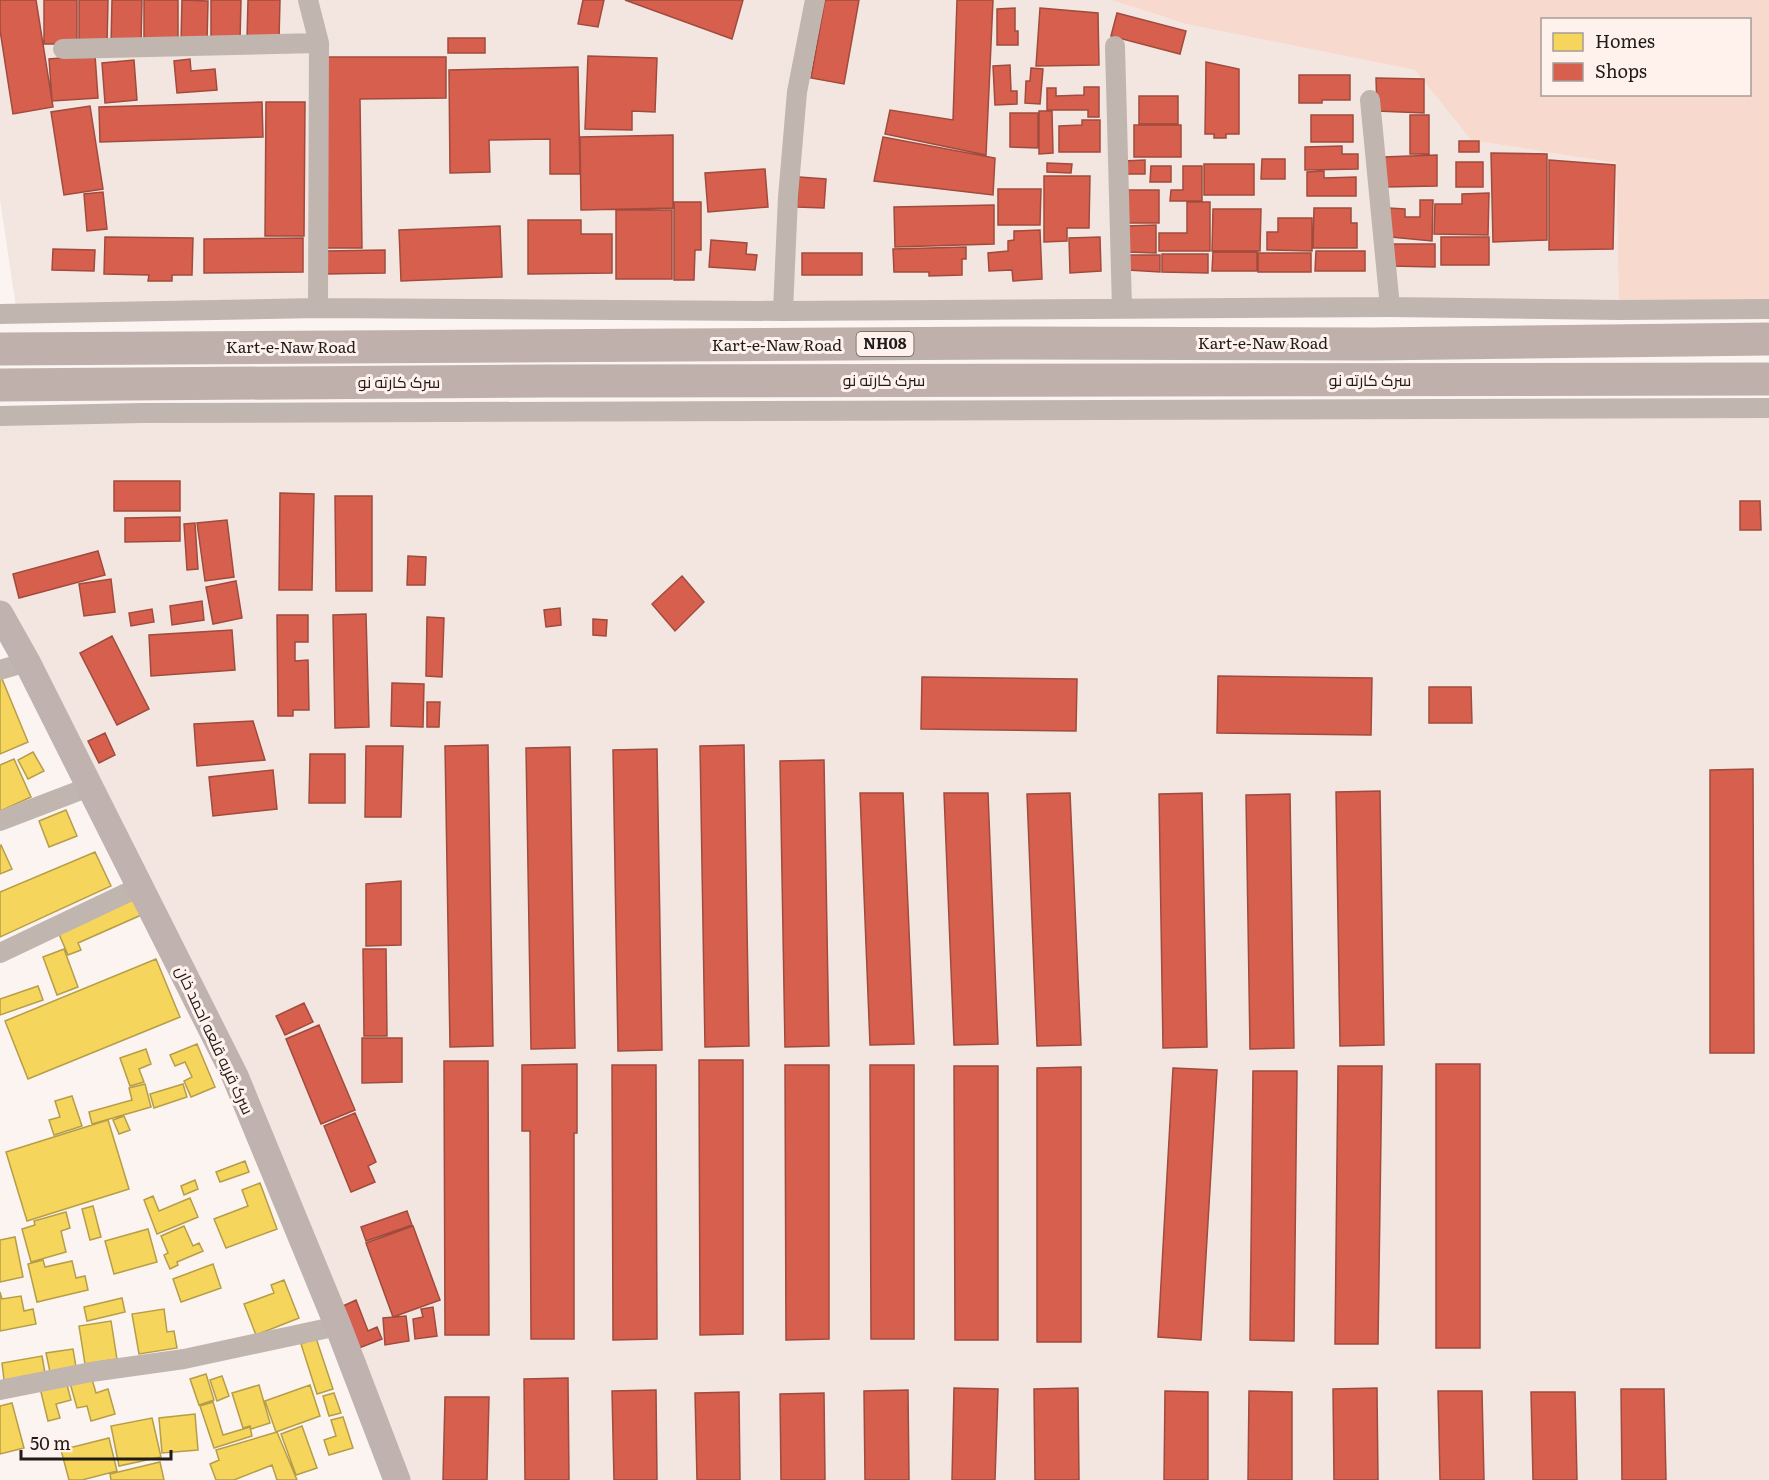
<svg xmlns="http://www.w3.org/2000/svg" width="1769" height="1480" viewBox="0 0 1769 1480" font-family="Literata,Cairo,serif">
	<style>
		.built { fill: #f3e5e0 }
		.green { fill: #f7d9cd; fill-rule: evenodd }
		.homes { fill: #f6d55c; stroke: #b69d48; stroke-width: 1.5 }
		.shops { fill: #d6604d; stroke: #a04b3d; stroke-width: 1.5 }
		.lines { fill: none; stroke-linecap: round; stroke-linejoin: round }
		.street { stroke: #c1b5b0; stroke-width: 20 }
		.secondary { stroke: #c0b3af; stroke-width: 27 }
		.highway { stroke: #bfb0ab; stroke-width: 33 }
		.labels { text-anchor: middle; stroke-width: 6; stroke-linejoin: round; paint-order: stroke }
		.shield { fill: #fff2ed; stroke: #645c59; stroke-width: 1.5 }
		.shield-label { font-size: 15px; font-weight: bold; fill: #211b19 }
		.street-label { font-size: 16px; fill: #211b19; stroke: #fff2ed }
	</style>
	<rect width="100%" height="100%" fill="#fbf4f1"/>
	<path class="built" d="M 0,0 L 1111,0 L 1186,24 L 1415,70 L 1471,140 L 1616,163 L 1619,310 L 17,314 L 0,200 Z
		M 1769,408 L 1769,1480 L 397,1480 L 235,1076 L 0,614 L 0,416 Z"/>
	<path class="green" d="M 1111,0 L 1769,0 L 1769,309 L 1619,310 L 1616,163 L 1471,140 L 1415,70 L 1186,24 ZM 1542,20 L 1750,20 L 1750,94 L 1542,94 Z"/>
	<path class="homes" d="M 0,674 L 28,742 L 0,754 Z
		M 33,752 L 44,771 L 28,779 L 18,760 Z
		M 14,759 L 31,797 L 0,811 L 0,765 Z
		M 66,810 L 77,836 L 49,847 L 39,821 Z
		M 1,845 L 12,869 L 0,874 L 0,846 Z
		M 95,852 L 111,886 L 0,937 L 0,892 Z
		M 141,896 L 148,912 L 78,943 L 81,950 L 68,955 L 59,934 Z
		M 64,949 L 78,987 L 57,995 L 43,957 Z
		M 156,959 L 180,1017 L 28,1079 L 5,1021 Z
		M 38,986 L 43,1000 L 0,1015 L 0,999 Z
		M 197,1044 L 215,1087 L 191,1097 L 184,1081 L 192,1077 L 185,1062 L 175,1066 L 170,1055 Z
		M 146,1049 L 151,1064 L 139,1069 L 144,1082 L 130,1086 L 120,1058 Z
		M 145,1084 L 151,1107 L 92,1124 L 89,1112 L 132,1100 L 129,1088 Z
		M 183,1084 L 187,1097 L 154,1108 L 150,1094 Z
		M 72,1096 L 82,1126 L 54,1135 L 49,1120 L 60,1117 L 55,1101 Z
		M 124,1116 L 130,1130 L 119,1134 L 113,1120 Z
		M 108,1120 L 129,1189 L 27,1221 L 6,1152 Z
		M 245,1161 L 249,1172 L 220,1182 L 216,1172 Z
		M 195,1180 L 198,1189 L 184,1195 L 181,1186 Z
		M 260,1183 L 277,1229 L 226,1248 L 214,1219 L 248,1206 L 242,1190 Z
		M 153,1196 L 159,1211 L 190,1198 L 198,1217 L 157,1234 L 144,1200 Z
		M 93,1206 L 101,1237 L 90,1240 L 82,1209 Z
		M 66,1212 L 70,1228 L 61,1231 L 66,1252 L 31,1262 L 22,1229 L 35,1225 L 34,1221 Z
		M 184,1226 L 193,1246 L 199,1243 L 203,1251 L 177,1262 L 178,1265 L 170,1269 L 164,1255 L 168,1253 L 161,1236 Z
		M 148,1229 L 157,1262 L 114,1274 L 105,1241 Z
		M 15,1237 L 23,1277 L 0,1282 L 0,1240 Z
		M 43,1260 L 45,1267 L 72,1261 L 76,1278 L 85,1276 L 88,1290 L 37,1302 L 28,1264 Z
		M 213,1264 L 221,1288 L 181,1302 L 173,1279 Z
		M 284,1280 L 299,1318 L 256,1335 L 244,1304 L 274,1293 L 271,1285 Z
		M 0,1292 L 2,1299 L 21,1296 L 24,1311 L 33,1309 L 36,1324 L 0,1331 Z
		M 122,1298 L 125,1312 L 87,1321 L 84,1307 Z
		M 164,1309 L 167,1332 L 174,1331 L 177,1348 L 139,1354 L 132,1314 Z
		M 111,1321 L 117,1359 L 85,1364 L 79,1326 Z
		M 316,1338 L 333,1389 L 317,1394 L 301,1344 Z
		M 73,1349 L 76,1367 L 50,1372 L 46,1353 Z
		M 42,1356 L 45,1373 L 4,1380 L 2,1363 Z
		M 206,1374 L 214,1400 L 199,1405 L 190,1379 Z
		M 91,1376 L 96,1393 L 108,1389 L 115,1414 L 91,1421 L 87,1406 L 77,1408 L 70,1383 Z
		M 222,1376 L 229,1396 L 217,1401 L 210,1380 Z
		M 66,1381 L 71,1400 L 56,1404 L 60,1418 L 48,1421 L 40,1388 Z
		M 259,1385 L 270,1423 L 251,1429 L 250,1426 L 243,1428 L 232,1393 Z
		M 310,1385 L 320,1416 L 276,1432 L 265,1401 Z
		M 334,1393 L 341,1413 L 329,1416 L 323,1396 Z
		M 213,1402 L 223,1435 L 250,1427 L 252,1436 L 214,1448 L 200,1406 Z
		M 12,1403 L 24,1448 L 0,1454 L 0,1406 Z
		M 195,1414 L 198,1450 L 162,1453 L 159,1418 Z
		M 343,1417 L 353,1448 L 329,1455 L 324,1440 L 336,1436 L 331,1420 Z
		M 152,1418 L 161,1457 L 119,1466 L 111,1426 Z
		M 302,1426 L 317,1468 L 296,1475 L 281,1434 Z
		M 277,1432 L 297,1480 L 277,1480 L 272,1465 L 234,1480 L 216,1480 L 210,1464 L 219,1460 L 216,1450 Z
		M 109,1438 L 117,1471 L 82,1480 L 69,1480 L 61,1450 Z
		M 160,1462 L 164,1480 L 111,1480 L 110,1474 Z"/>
	<path class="shops" d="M 0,0 L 36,0 L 53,107 L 13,114 L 0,30 Z
		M 44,0 L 77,0 L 77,44 L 44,44 Z
		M 79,0 L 108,0 L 107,45 L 79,45 Z
		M 112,0 L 142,0 L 141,45 L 111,45 Z
		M 144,0 L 178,0 L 178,43 L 144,42 Z
		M 182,0 L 208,1 L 207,42 L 181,42 Z
		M 211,0 L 241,0 L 240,41 L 211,41 Z
		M 248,0 L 280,0 L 279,40 L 247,40 Z
		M 583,0 L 604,0 L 598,27 L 578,24 Z
		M 625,0 L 743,0 L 732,39 Z
		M 825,0 L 859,0 L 844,84 L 811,78 Z
		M 957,0 L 993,0 L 986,155 L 885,134 L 890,110 L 953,120 Z
		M 1015,8 L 1015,31 L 1018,31 L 1018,45 L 997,45 L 997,9 Z
		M 1040,8 L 1098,13 L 1099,65 L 1036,66 Z
		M 1117,13 L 1186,31 L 1180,54 L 1111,36 Z
		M 448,38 L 485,38 L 485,53 L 448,53 Z
		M 95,55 L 98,98 L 52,101 L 49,59 Z
		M 588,56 L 657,58 L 655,112 L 632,111 L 632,130 L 585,129 Z
		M 322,57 L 446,57 L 446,98 L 360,99 L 362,248 L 325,248 Z
		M 190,59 L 191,71 L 215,69 L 217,90 L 177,93 L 174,61 Z
		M 134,60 L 137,100 L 105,103 L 102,63 Z
		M 1206,62 L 1239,69 L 1239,134 L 1226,134 L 1226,138 L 1214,138 L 1214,134 L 1205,134 Z
		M 1010,65 L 1011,91 L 1017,91 L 1017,104 L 995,105 L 993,66 Z
		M 578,67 L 580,174 L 550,174 L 550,139 L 489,140 L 490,172 L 450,173 L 449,70 Z
		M 1031,68 L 1043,69 L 1040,104 L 1025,103 L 1026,81 L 1030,81 Z
		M 1299,75 L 1350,75 L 1350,100 L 1322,100 L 1322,103 L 1299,103 Z
		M 1376,78 L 1424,79 L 1424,113 L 1377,111 Z
		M 1084,87 L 1099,87 L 1099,117 L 1088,117 L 1088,110 L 1047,110 L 1047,88 L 1056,88 L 1056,96 L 1084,95 Z
		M 1139,96 L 1178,96 L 1178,124 L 1139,124 Z
		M 262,102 L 263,137 L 100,142 L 99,107 Z
		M 266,102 L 305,102 L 304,236 L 265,236 Z
		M 90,106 L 103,189 L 64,195 L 51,112 Z
		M 1039,111 L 1052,111 L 1053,153 L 1039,154 Z
		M 1010,113 L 1038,113 L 1038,148 L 1010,147 Z
		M 1311,115 L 1353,115 L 1353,142 L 1311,142 Z
		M 1410,115 L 1429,115 L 1429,154 L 1410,154 Z
		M 1082,120 L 1100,120 L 1100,152 L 1059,152 L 1059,126 L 1082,125 Z
		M 1134,125 L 1181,125 L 1181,157 L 1134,157 Z
		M 673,135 L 673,208 L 581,210 L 580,137 Z
		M 883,137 L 995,158 L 993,195 L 874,181 Z
		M 1459,141 L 1479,141 L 1479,152 L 1459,152 Z
		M 1342,146 L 1342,154 L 1358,154 L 1358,169 L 1305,170 L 1305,147 Z
		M 1491,153 L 1547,154 L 1547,240 L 1493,242 Z
		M 1437,155 L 1437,186 L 1385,187 L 1383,157 Z
		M 1262,159 L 1285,159 L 1285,179 L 1261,179 Z
		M 1145,160 L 1145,174 L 1123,174 L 1123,161 Z
		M 1549,160 L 1615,165 L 1613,249 L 1549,250 Z
		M 1456,162 L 1483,162 L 1483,187 L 1456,187 Z
		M 1047,163 L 1072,164 L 1071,173 L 1047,172 Z
		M 1204,164 L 1254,164 L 1254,195 L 1204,195 Z
		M 1151,166 L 1171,166 L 1171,182 L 1150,182 Z
		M 1183,166 L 1202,166 L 1202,201 L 1170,201 L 1171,190 L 1183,190 Z
		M 765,169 L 768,207 L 708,212 L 705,173 Z
		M 1324,171 L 1324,178 L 1356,177 L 1356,196 L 1307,196 L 1307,172 Z
		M 1044,176 L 1090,176 L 1089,228 L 1067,228 L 1067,241 L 1044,242 Z
		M 799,177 L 826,179 L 824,208 L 797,207 Z
		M 998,189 L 1041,189 L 1040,225 L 998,225 Z
		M 1123,190 L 1159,190 L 1159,223 L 1122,223 Z
		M 103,192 L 107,229 L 87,231 L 84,194 Z
		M 1489,193 L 1488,235 L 1434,234 L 1435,204 L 1462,204 L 1462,194 Z
		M 1420,200 L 1433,200 L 1432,241 L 1391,237 L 1389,208 L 1405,209 L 1405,217 L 1420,217 Z
		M 674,202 L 701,202 L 701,250 L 695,250 L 694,280 L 674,280 Z
		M 1187,202 L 1210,202 L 1210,251 L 1159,251 L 1159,233 L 1187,233 Z
		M 994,205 L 994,244 L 895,247 L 894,207 Z
		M 1314,208 L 1351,208 L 1351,223 L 1357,223 L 1357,248 L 1313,248 Z
		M 1213,209 L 1261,209 L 1260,251 L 1212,251 Z
		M 616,210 L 672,210 L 672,279 L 616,279 Z
		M 1278,218 L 1312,218 L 1312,251 L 1267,250 L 1267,232 L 1278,232 Z
		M 528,220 L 581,220 L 581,234 L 612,234 L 612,273 L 528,274 Z
		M 1156,225 L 1156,253 L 1127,252 L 1126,226 Z
		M 500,226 L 502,277 L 401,281 L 399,230 Z
		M 1040,230 L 1042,279 L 1013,281 L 1012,270 L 989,271 L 988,253 L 1008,251 L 1008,241 L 1014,240 L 1014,231 Z
		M 105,237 L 193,238 L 192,275 L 172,275 L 172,281 L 148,281 L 149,275 L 104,274 Z
		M 1100,237 L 1101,271 L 1070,273 L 1069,238 Z
		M 1441,237 L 1489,237 L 1489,265 L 1441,265 Z
		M 303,238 L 303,272 L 204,273 L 204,239 Z
		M 711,240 L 747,243 L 746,254 L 757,255 L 755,270 L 709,267 Z
		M 1391,244 L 1435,244 L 1435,267 L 1391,266 Z
		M 966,247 L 966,259 L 962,259 L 962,275 L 929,276 L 929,272 L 894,272 L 893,249 Z
		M 53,249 L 95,250 L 94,271 L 52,270 Z
		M 385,250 L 385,273 L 325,274 L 325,251 Z
		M 1316,251 L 1365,251 L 1365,271 L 1315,271 Z
		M 1213,252 L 1257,252 L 1257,271 L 1212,271 Z
		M 802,253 L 862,253 L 862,275 L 802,275 Z
		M 1258,253 L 1311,253 L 1311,272 L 1258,272 Z
		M 1162,254 L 1208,254 L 1208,273 L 1162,272 Z
		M 1128,255 L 1160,255 L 1160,272 L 1128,270 Z
		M 114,481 L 180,481 L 180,511 L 114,511 Z
		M 280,493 L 314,494 L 312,590 L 279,590 Z
		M 335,496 L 372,496 L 372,591 L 336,591 Z
		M 1740,501 L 1760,501 L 1761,530 L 1740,530 Z
		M 180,517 L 180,541 L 125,542 L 125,518 Z
		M 227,520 L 234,577 L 205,581 L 197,523 Z
		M 195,523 L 198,569 L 187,570 L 184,524 Z
		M 98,551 L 105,575 L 19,598 L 13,574 Z
		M 408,556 L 426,557 L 425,585 L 407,585 Z
		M 682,576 L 704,602 L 675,631 L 652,604 Z
		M 111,579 L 115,612 L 84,616 L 79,584 Z
		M 236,581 L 242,618 L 213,624 L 206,587 Z
		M 202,601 L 204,620 L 172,625 L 170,606 Z
		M 560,608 L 561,625 L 546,627 L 544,610 Z
		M 152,609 L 154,622 L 131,626 L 129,613 Z
		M 366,614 L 369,727 L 335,728 L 333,615 Z
		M 277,615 L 308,615 L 308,642 L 295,642 L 295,661 L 308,660 L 309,710 L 293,710 L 293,716 L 278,716 Z
		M 427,617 L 444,618 L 442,677 L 426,676 Z
		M 593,619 L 607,620 L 606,636 L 593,635 Z
		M 232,630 L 235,670 L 151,676 L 149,635 Z
		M 112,636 L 149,709 L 117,725 L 80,653 Z
		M 1218,676 L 1372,678 L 1371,735 L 1217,733 Z
		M 922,677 L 1077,679 L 1076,731 L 921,729 Z
		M 392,683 L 424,684 L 423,727 L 391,726 Z
		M 1429,687 L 1471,687 L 1472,723 L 1429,723 Z
		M 427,702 L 440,702 L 439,727 L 427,727 Z
		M 253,721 L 265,760 L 197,766 L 194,724 Z
		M 105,733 L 115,755 L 99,763 L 88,741 Z
		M 488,745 L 493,1046 L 450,1047 L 445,746 Z
		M 744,745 L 749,1046 L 705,1047 L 700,746 Z
		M 366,746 L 403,746 L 401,817 L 365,817 Z
		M 570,747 L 575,1048 L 531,1049 L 526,748 Z
		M 657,749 L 662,1050 L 618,1051 L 613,750 Z
		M 310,754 L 345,754 L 345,803 L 309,803 Z
		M 824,760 L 829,1046 L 785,1047 L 780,761 Z
		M 1753,769 L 1754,1053 L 1710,1053 L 1710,770 Z
		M 273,770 L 277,809 L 213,816 L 209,777 Z
		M 1380,791 L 1384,1045 L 1340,1046 L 1336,792 Z
		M 860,793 L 903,793 L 914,1044 L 870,1045 Z
		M 944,793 L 988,793 L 998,1044 L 954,1045 Z
		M 1070,793 L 1081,1045 L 1037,1046 L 1027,794 Z
		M 1202,793 L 1207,1047 L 1163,1048 L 1159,794 Z
		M 1290,794 L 1294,1048 L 1250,1049 L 1246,795 Z
		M 401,881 L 401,945 L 366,946 L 366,884 Z
		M 363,949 L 386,949 L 387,1036 L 364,1036 Z
		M 304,1003 L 313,1022 L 285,1035 L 276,1016 Z
		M 319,1025 L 355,1110 L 321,1124 L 286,1039 Z
		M 362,1038 L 402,1038 L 402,1082 L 362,1083 Z
		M 699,1060 L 743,1060 L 743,1334 L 700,1335 Z
		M 444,1061 L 488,1061 L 489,1335 L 445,1335 Z
		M 577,1064 L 577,1133 L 574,1133 L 574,1339 L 531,1339 L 530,1131 L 522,1131 L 522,1065 Z
		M 1436,1064 L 1480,1064 L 1480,1348 L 1436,1348 Z
		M 612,1065 L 656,1065 L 657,1339 L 613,1340 Z
		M 785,1065 L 829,1065 L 829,1339 L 786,1340 Z
		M 870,1065 L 914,1065 L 914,1339 L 871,1339 Z
		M 954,1066 L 998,1066 L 998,1340 L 955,1340 Z
		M 1338,1066 L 1382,1066 L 1378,1344 L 1335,1344 Z
		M 1081,1067 L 1081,1342 L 1037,1342 L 1037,1068 Z
		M 1173,1068 L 1217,1070 L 1201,1340 L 1158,1337 Z
		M 1253,1071 L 1297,1071 L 1294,1341 L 1250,1340 Z
		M 355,1113 L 376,1162 L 368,1166 L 375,1182 L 351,1192 L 324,1126 Z
		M 407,1211 L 412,1225 L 366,1241 L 361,1227 Z
		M 413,1226 L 440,1300 L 393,1317 L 366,1243 Z
		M 356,1300 L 368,1331 L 377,1327 L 382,1339 L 359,1348 L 343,1306 Z
		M 433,1307 L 437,1336 L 415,1339 L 413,1319 L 423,1317 L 421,1309 Z
		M 406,1316 L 409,1341 L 385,1345 L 383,1318 Z
		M 568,1378 L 569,1480 L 525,1480 L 524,1379 Z
		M 954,1388 L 998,1389 L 995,1480 L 952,1480 Z
		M 1078,1388 L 1079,1480 L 1035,1480 L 1034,1389 Z
		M 1377,1388 L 1378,1480 L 1334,1480 L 1333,1389 Z
		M 1621,1389 L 1664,1389 L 1666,1480 L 1622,1480 Z
		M 656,1390 L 657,1480 L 614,1480 L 612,1391 Z
		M 908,1390 L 909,1480 L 865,1480 L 864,1391 Z
		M 1165,1391 L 1208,1392 L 1208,1480 L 1164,1480 Z
		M 1249,1391 L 1292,1392 L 1292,1480 L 1248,1480 Z
		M 1438,1391 L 1482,1391 L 1484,1480 L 1440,1480 Z
		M 739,1392 L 740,1480 L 697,1480 L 695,1393 Z
		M 1531,1392 L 1575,1392 L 1577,1480 L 1533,1480 Z
		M 824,1393 L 825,1480 L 781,1480 L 780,1394 Z
		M 445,1397 L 489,1397 L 487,1480 L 443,1480 Z"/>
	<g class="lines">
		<path class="street" d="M 308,0 L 319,43 L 318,308
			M 1115,46 L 1122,308
			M 63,49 L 319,43
			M 1370,100 L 1390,307
			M 783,311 L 788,197 L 797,92 L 815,0
			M 0,314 L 318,308 L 783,311 L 1390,307 L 1619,310 L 1769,309
			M 0,416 L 142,413 L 1769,408
			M 0,670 L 27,662
			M 0,821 L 89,787
			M 0,953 L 139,887
			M 0,1390 L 91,1372 L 184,1359 L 338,1326"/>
		<path class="secondary" d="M 0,614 L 27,662 L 235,1076 L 338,1326 L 397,1480"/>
		<path class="highway" d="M 0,349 L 1006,343 L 1374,344 L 1769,339
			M 0,385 L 545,381 L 1769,379"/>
	</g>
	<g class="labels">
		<rect class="shield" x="856.5" y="332" width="57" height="24" rx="4.5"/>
		<g class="shield-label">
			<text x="885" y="349">NH08</text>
		</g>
		<g class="street-label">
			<text x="1263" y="349">Kart-e-Naw Road</text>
			<text x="777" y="351">Kart-e-Naw Road</text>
			<text x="291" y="353">Kart-e-Naw Road</text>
			<text x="884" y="386">سرک کارته نو</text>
			<text x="1370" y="386">سرک کارته نو</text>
			<text x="399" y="388">سرک کارته نو</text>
			<text transform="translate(215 1040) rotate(65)" y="6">سرک قریه قلعه احمد خان</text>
		</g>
	</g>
	<rect x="1541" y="18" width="210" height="78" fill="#fff2ed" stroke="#a69c98" stroke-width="1.5"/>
	<rect x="1553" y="33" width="30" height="18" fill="#f6d55c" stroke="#a69c98" stroke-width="1.5"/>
	<text x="1595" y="48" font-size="18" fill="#211b19">Homes</text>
	<rect x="1553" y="63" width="30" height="18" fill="#d6604d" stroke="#a69c98" stroke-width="1.5"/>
	<text x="1595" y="78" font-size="18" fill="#211b19">Shops</text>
	<path d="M21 1450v9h150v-9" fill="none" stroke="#211b19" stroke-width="3"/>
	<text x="30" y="1450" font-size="18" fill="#211b19" stroke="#fff2ed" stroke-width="4.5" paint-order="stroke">50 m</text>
</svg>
